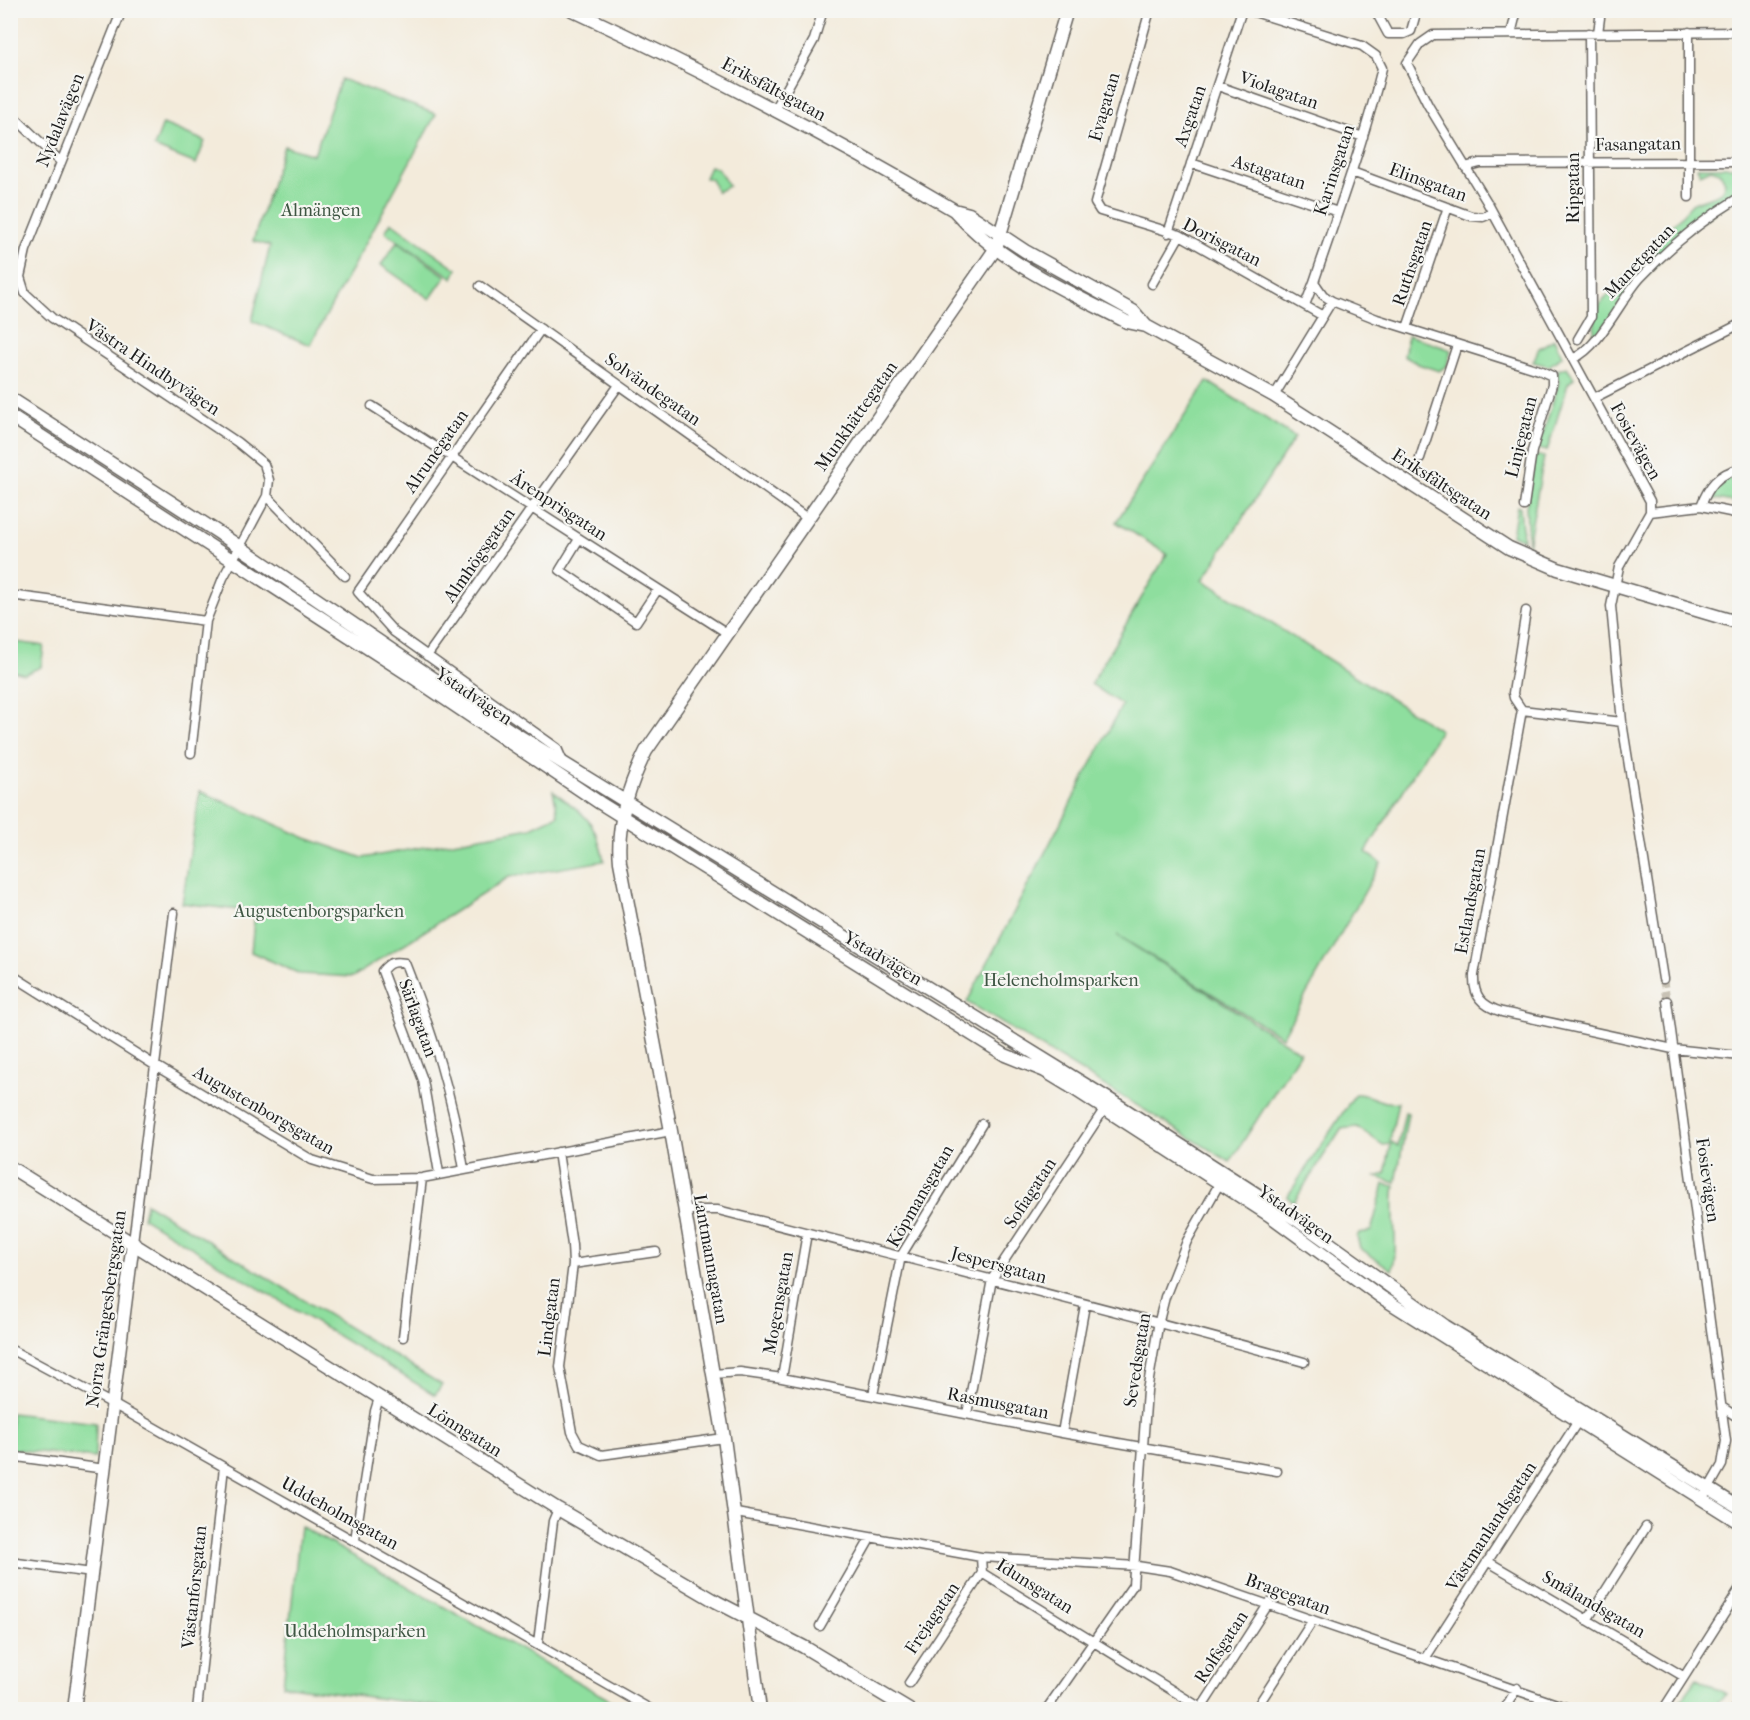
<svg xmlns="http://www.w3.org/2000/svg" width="1750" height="1720" viewBox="0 0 1750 1720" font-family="'IM FELL French Canon',serif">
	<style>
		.green { fill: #8ede9e; stroke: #557d5d; stroke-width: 1.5 }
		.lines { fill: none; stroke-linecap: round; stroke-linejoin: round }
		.street-tunnel { stroke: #c8c2b5; stroke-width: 8; stroke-dasharray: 8 4; stroke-linecap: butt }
		.street-casing { stroke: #67645f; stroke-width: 11 }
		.secondary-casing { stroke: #67645f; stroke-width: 15 }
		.street { stroke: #fff; stroke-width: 8 }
		.secondary { stroke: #fff; stroke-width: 12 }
		.labels { text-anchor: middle; stroke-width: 4.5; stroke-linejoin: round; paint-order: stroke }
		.street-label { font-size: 18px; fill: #1c1c1c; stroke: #f6f6f2 }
		.park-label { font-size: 18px; fill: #3e5643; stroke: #f6f6f2 }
	</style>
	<rect width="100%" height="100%" fill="#f6f6f2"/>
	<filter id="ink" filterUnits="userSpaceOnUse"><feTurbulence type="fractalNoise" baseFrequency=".0167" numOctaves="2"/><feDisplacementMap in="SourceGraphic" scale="12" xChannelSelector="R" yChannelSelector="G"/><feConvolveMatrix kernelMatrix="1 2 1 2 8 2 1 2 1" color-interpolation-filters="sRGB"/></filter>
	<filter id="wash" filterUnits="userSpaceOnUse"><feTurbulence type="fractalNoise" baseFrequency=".008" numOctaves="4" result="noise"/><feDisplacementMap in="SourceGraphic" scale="24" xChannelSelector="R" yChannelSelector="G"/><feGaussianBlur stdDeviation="1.35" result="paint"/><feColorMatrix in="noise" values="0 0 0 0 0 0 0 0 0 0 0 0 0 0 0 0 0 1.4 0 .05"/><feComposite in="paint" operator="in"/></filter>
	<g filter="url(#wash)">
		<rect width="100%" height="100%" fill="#f3ebdb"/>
		<path class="green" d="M 341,79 L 436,114 L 310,345 L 252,321 L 270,246 L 253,241 L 284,146 L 314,155 Z
			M 163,124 L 205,141 L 196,164 L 154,147 Z
			M 710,166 L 718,169 L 729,186 L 717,192 L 711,179 L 705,178 Z
			M 1697,167 L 1739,167 L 1739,195 L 1681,236 L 1593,339 L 1596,312 L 1601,303 L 1692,204 C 1704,197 1711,199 1722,191 L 1725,182 L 1720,172 L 1711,169 L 1700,174 Z
			M 391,222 L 457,269 L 453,278 L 385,232 Z
			M 397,242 L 446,276 L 430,299 L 381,265 Z
			M 1408,335 L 1451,350 L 1447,366 L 1439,371 L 1418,364 L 1404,356 Z
			M 1554,339 L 1562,356 L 1549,366 L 1533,362 L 1539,348 Z
			M 1567,367 L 1574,378 L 1568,384 L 1547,451 L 1538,449 L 1559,382 L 1557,375 L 1559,369 Z
			M 1207,381 L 1295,437 L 1203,580 L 1440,730 L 1366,852 L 1381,863 L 1282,1037 L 1117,935 L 1300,1052 L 1230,1162 L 967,1002 L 1122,705 L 1091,684 L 1167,554 L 1116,522 Z
			M 1535,455 L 1544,457 L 1528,545 L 1526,507 Z
			M 1727,476 L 1732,481 L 1739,480 L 1739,503 L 1710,498 L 1712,492 Z
			M 1517,506 L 1520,508 L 1523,540 L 1512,535 Z
			M 16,642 L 44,646 L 41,667 L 25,674 L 12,671 Z
			M 200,791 L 306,838 L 363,858 L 531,828 L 558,815 L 553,791 C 586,816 595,819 604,861 L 509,877 L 353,977 L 300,974 L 251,952 L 255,912 L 182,903 Z
			M 1355,1094 C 1371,1093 1378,1105 1398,1102 L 1390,1141 L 1398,1146 L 1405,1112 L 1408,1113 L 1396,1183 L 1376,1177 L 1385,1174 L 1391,1144 L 1383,1145 L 1357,1127 L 1341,1129 L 1294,1202 L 1287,1197 Z
			M 1384,1184 L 1395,1186 C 1390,1215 1400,1243 1392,1270 L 1360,1248 L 1357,1237 L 1359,1233 L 1371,1231 Z
			M 146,1203 L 442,1385 L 435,1395 L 143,1218 Z
			M 11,1413 L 96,1423 L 95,1458 L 11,1449 Z
			M 300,1526 L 626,1709 L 456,1709 L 283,1685 Z
			M 1697,1678 L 1726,1694 L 1711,1709 L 1674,1709 Z"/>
	</g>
	<g filter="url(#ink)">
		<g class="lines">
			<path class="street-tunnel" d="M 1663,979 L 1667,1001"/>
			<defs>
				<path id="street" d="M 1150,10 L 1095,203 L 1100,211 L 1180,235 L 1323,316
					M 1248,10 L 1362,46 L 1376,56 L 1382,68 C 1364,141 1338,211 1314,282 L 1323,295 L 1332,301 L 1377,319 L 1539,370 L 1552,376 L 1552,385 L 1532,451 L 1524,506
					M 1375,10 L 1388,34 L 1404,34 L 1411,31 L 1417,10
					M 1598,33 L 1601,10
					M 1511,34 L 1517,10
					M 1218,86 L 1363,137
					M 776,108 L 814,40 L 823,10
					M 10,113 L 61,162
					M 1191,163 L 1338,212
					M 1465,167 L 1480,163 L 1740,162
					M 1352,172 L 1471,216 L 1483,217 L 1493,213
					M 1689,197 L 1689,32
					M 1168,233 L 1242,10
					M 10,268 L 20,277 L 25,293 L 52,318 L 237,442 L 264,464 L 269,480 L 267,496 L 223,578 L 206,621 L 191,753
					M 20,277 L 26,250 L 122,10
					M 1152,284 L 1180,235
					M 480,286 L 807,518
					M 1305,305 L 1314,282
					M 1407,328 L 1448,207
					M 541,329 L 358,592 L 394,632 L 557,748 L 563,762
					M 1578,339 L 1591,317 L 1589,33
					M 1574,358 C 1599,348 1621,299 1640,278 C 1670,246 1702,220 1740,197
					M 1274,396 L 1332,301
					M 1594,398 L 1740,324
					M 372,406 L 727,633
					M 1420,458 L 1457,345
					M 267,496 L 345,576
					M 1701,506 C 1708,487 1718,473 1740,469
					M 1650,512 L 1701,506 L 1740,514
					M 579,539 L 560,570 L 636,622 L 658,589
					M 10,595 L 206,621
					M 1526,611 L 1513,693 L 1514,698 L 1522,710 L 1474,975 C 1473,996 1482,1006 1502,1012 L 1673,1049 L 1740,1056
					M 427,656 L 619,385
					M 1522,710 L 1622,722
					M 10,974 L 156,1066 L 312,1160 L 373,1179 L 422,1178 L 671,1131
					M 1663,979 L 1622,722 L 1611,606 L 1619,567 L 1650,512 L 1650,501 L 1487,202 L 1428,105 L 1407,63 L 1420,44 L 1433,35 L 1740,32
					M 1667,1001 L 1726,1441 L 1722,1465 L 1706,1493
					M 558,1152 L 572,1245 L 573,1264 L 560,1367 L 572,1432 L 579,1445 L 601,1455 L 724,1438
					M 439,1173 L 423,1080 L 382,971 C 389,962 394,961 405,963 C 433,1034 452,1094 464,1169
					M 684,1210 L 718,1210 C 913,1260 1110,1308 1304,1362
					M 133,1242 L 174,913
					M 573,1264 L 656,1252
					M 403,1337 L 422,1178
					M 10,1349 L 111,1403 L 652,1710
					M 713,1374 L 740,1372 L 782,1378 L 1062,1433 L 1277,1471
					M 782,1378 L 807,1233
					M 873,1395 L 901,1256 L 982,1124
					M 1722,1407 L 1740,1419
					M 967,1414 L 992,1279 L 1107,1105
					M 1062,1433 L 1085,1305
					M 10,1456 L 105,1469
					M 736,1513 L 981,1557 L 982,1573 L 1204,1710
					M 355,1540 L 375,1411 L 379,1398
					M 981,1557 L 1137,1566 L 1170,1571 L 1574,1710
					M 1487,1561 L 1683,1676
					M 10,1562 L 92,1573
					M 1587,1620 L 1646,1527
					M 820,1626 L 870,1539
					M 538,1643 L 553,1521 L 558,1509
					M 1426,1657 L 1580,1418
					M 909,1683 L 982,1573
					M 197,1710 L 224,1467
					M 1046,1710 L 1133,1585 L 1147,1391 L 1159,1321 L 1165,1297 L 1187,1241 L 1222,1179
					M 1200,1710 L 1269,1603
					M 1255,1710 L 1313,1620
					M 1504,1710 L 1517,1688
					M 1663,1710 L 1740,1589"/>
				<path id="secondary" d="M 572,10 C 703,71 830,136 954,210 L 969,214 L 1025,251 L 1133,311 L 1146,326
					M 954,210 C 1000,263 1067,291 1127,322 L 1146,326 L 1274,396 L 1509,548 L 1558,569 L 1740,623
					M 10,398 L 219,533 L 511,731 L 1110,1100 L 1300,1222 L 1445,1326 L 1740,1508
					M 10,416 L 414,678 L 600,803 L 1005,1055 L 1045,1071 L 1068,1085 L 1269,1215 L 1381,1297 L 1740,1523
					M 10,1167 L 558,1509 L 717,1602 L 804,1647 L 909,1710
					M 74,1710 L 133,1242
					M 760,1710 L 724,1438 L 671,1131 L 620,862 C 616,824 629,785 646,751 L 996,248 L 1067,10
					M 1737,1710 L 1740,1707"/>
			</defs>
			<use href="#street" class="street-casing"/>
			<use href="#secondary" class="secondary-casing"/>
			<use href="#street" class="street"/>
			<use href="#secondary" class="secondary"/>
		</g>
	</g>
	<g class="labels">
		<g class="street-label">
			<text transform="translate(774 89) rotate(28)" y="6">Eriksfältsgatan</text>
			<text transform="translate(1279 90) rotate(19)" y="6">Violagatan</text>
			<text transform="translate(1104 107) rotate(-74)" y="6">Evagatan</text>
			<text transform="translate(1190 116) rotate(-71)" y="6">Axgatan</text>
			<text transform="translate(60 120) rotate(-68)" y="6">Nydalavägen</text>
			<text transform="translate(1638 144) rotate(-1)" y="6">Fasangatan</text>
			<text transform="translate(1334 170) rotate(-72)" y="6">Karinsgatan</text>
			<text transform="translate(1269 172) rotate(18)" y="6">Astagatan</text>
			<text transform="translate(1428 182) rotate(20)" y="6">Elinsgatan</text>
			<text transform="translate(1573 188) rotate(-90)" y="6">Ripgatan</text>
			<text transform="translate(1222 242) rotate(27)" y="6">Dorisgatan</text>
			<text transform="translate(1639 261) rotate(-47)" y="6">Manetgatan</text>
			<text transform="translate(1412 263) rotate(-71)" y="6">Ruthsgatan</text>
			<text transform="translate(153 367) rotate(34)" y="6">Västra Hindbyvägen</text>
			<text transform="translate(653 389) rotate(35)" y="6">Solvändegatan</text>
			<text transform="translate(856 416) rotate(-55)" y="6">Munkhättegatan</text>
			<text transform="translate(1521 437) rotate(-76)" y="6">Linjegatan</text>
			<text transform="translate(1636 441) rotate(61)" y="6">Fosievägen</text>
			<text transform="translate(436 451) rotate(-55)" y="6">Alrunegatan</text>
			<text transform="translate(1442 484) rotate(33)" y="6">Eriksfältsgatan</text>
			<text transform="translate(559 506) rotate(33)" y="6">Ärenprisgatan</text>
			<text transform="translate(479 555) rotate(-55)" y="6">Almhögsgatan</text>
			<text transform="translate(474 696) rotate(34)" y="6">Ystadvägen</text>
			<text transform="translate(1470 901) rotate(-80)" y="6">Estlandsgatan</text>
			<text transform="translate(883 958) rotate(31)" y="6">Ystadvägen</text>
			<text transform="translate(418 1018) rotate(70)" y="6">Särlagatan</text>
			<text transform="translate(264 1110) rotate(30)" y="6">Augustenborgsgatan</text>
			<text transform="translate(1708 1180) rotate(82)" y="6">Fosievägen</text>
			<text transform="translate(1030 1193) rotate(-57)" y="6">Sofiagatan</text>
			<text transform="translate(920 1196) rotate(-60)" y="6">Köpmansgatan</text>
			<text transform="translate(1296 1214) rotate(35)" y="6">Ystadvägen</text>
			<text transform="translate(711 1259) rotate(80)" y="6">Lantmannagatan</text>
			<text transform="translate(999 1265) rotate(15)" y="6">Jespersgatan</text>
			<text transform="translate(778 1303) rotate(-80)" y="6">Mogensgatan</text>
			<text transform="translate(106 1309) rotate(-82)" y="6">Norra Grängesbergsgatan</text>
			<text transform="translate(549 1317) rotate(-83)" y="6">Lindgatan</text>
			<text transform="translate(1137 1360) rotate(-81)" y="6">Sevedsgatan</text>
			<text transform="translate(998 1403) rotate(11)" y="6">Rasmusgatan</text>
			<text transform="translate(465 1430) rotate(32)" y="6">Lönngatan</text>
			<text transform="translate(340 1513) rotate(29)" y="6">Uddeholmsgatan</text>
			<text transform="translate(1491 1526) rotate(-57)" y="6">Västmanlandsgatan</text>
			<text transform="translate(1035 1586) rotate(32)" y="6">Idunsgatan</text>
			<text transform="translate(194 1587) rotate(-84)" y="6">Västanforsgatan</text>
			<text transform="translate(1288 1594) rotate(20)" y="6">Bragegatan</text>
			<text transform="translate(1594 1604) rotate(30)" y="6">Smålandsgatan</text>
			<text transform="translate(932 1618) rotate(-56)" y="6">Frejagatan</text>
			<text transform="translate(1221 1647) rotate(-57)" y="6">Rolfsgatan</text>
		</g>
		<g class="park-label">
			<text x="321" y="216">Almängen</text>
			<text x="319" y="917">Augustenborgsparken</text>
			<text x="1061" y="986">Heleneholmsparken</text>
			<text x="355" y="1637">Uddeholmsparken</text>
		</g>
	</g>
	<rect width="1750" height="1720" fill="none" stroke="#f6f6f2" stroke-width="36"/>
</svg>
